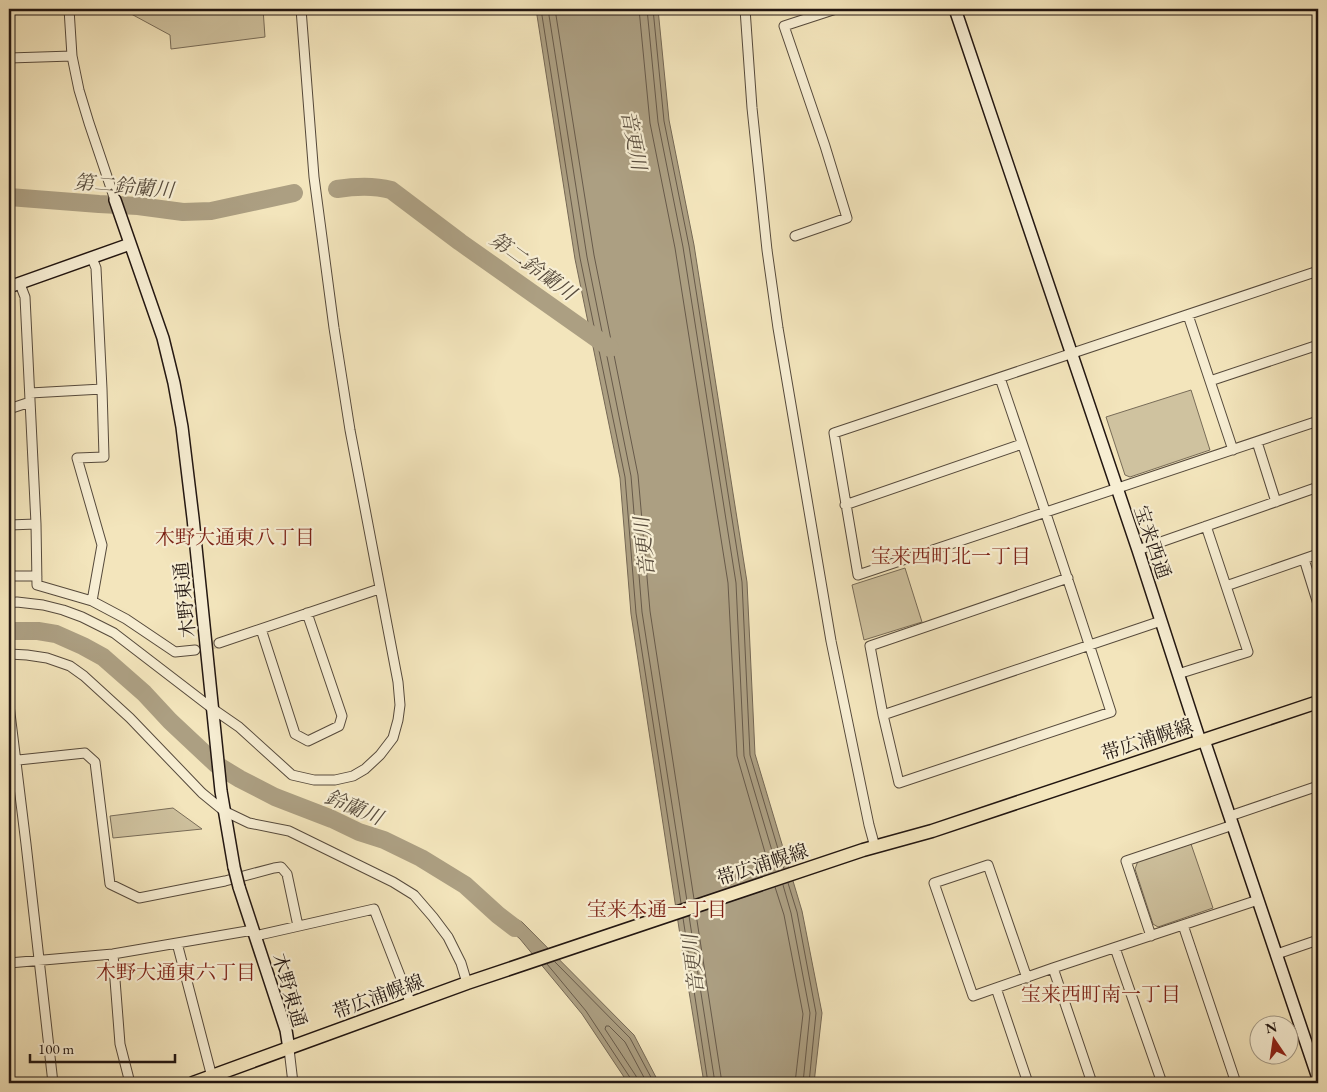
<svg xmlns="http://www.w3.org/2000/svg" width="1327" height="1092" viewBox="0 0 1327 1092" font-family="'EB Garamond','Noto Serif JP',serif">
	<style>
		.green { fill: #cfc29f; stroke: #786c58 }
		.water { fill: #ac9f82; stroke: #756855 }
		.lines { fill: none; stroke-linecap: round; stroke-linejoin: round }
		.shore { stroke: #675a4a; stroke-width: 1 }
		.river { stroke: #ac9f82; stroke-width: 18 }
		.street-tunnel { stroke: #d4c6a2; stroke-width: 9; stroke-dasharray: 9 4.5; stroke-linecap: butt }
		.street-casing { stroke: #564a3c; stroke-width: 11 }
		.secondary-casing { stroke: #221611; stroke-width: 14 }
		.primary-casing { stroke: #221611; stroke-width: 15 }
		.street { stroke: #f7eed3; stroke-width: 9 }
		.secondary { stroke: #f7eed3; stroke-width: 11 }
		.primary { stroke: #f3e5bc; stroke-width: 12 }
		.secondary-bridge-casing { stroke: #221611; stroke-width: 14; stroke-linecap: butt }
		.secondary-bridge { stroke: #f7eed3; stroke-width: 11 }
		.labels { text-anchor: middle; stroke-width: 4.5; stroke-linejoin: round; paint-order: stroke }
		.street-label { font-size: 19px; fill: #221611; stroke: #f7eed3 }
		.water-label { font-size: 20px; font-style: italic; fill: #594d3e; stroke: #f7eed3 }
		.neighbourhood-label { font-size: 20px; fill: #7a1f14; stroke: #f7eed3 }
	</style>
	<rect width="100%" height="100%" fill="#f3e5bc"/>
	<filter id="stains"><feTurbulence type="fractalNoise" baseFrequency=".004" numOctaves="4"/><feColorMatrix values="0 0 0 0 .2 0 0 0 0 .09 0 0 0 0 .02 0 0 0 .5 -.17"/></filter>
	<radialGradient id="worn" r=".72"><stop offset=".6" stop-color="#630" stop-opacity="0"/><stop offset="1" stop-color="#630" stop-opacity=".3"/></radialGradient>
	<path class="green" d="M 122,9 L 263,9 L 265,37 L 171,49 L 170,35 Z
		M 1191,390 L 1210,450 L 1130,477 L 1125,475 L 1106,417 Z
		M 905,568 L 922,622 L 864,640 L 852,585 Z
		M 173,808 L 202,829 L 113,838 L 110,816 Z
		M 1191,844 L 1213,908 L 1158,927 L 1153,924 L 1135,869 L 1138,861 Z"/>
	<path class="water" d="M 536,9 L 658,9 L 669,120 L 694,245 L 747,582 L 755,754 L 802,911 L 822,1013 L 814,1083 L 704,1083 L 684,961 L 631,614 L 620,478 L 575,259 Z
		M 497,909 L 522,922 L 634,1035 L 659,1083 L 628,1083 L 582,1014 L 520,939 L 496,918 Z"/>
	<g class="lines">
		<path class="shore" d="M 541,9 L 580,258 L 625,477 L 636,613 L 681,903
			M 548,9 L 587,257 L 631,476 L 642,612 L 687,901
			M 555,9 L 594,255 L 638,475 L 650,611 L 694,899
			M 639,9 L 650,123 L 675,248 L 728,583 L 737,756 L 771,873
			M 647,9 L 658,122 L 683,247 L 736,583 L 744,756 L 778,871
			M 653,9 L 664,121 L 689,246 L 742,582 L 750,755 L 784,869
			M 788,883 L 797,912 L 816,1013 L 809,1083
			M 783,885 L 791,913 L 810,1013 L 803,1083
			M 775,887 L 784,915 L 803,1014 L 795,1083
			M 696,914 L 722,1083
			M 689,916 L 715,1083
			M 683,918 L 708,1083
			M 555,962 L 630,1038 L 654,1083
			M 547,964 L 586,1011 L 631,1079 L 632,1083
			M 638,1083 L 636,1076 L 605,1029 L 606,1026 L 609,1026 L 625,1042 L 647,1083"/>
		<path class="river" d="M 337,189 C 356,186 373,185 391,190 L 460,242 L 610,348
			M 9,197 L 99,204 L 138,206 L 183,212 L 211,211 L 294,193
			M 9,631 L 38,631 L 56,634 L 83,646 L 103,657 L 144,693 L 170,721 L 217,765 L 240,779 L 275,797 L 332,819 L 359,832 L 384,840 L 421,858 L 465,885 L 498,915 L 515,928"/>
		<path class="street-tunnel" d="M 195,650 L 219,643"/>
		<defs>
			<path id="street" d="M 69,9 L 72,56 L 79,90 L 89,123 L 115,200
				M 745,9 L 752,108 L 767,250 L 778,328 L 831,641 L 869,825 L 875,847
				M 9,58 L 72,56
				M 795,236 L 847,218 L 825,146 L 784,26 L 836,9
				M 1318,271 L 834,433 L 858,575 L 1318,421
				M 20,284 L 25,297 L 36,524 L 37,585 L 92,601 L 126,619 L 175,652 L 195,650
				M 1188,315 L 1233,450
				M 1000,378 C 1038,489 1075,600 1111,712 L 899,783 L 883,715 L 1161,621
				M 1210,381 L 1318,345
				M 30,393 L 102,389
				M 9,409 L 30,402
				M 1257,442 L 1276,502
				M 845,505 L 1022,444
				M 9,525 L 36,524
				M 1138,550 L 1318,487
				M 1304,559 L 1318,604
				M 9,576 L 37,576
				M 1226,586 L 1318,554
				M 92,601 L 102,545 L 77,458 L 104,457 L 102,389 L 96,268 L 92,258
				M 9,603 L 17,602 L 43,605 L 63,610 L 82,617 L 114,633 L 213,709 L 239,727 L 292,775 L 314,780 L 335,780 L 353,776 L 365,769 L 380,755 L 393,738 L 398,720 L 400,705 L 398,682 L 350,430 L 334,328 L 314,177 L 301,9
				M 261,629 L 295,734 L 308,741 L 339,726 L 342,716 L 307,613
				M 219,643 L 379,589
				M 9,654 L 27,655 L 47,658 L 70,666 L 84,676 L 130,718 L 202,793 L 224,811 L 249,823 L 289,831 L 393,882 L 414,895 L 433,917 L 448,937 L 461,963 L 467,983
				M 1178,674 L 1248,652 L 1206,526
				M 9,705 L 26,844 L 53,1083
				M 883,715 L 870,646 L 1068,578
				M 9,761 L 85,753 L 95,762 L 110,884 L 139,898 L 225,881 L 274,868 L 281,867 L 287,874 L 298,926
				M 1230,816 L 1318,786
				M 1183,925 L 1236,1083
				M 255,936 L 374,909 L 411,1004
				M 1151,936 L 1126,861 L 1233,825
				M 177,943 L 212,1077
				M 1115,948 L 1162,1083
				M 113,954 L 120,1044 L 130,1083
				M 1277,954 L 1318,940
				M 9,963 L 113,954 L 253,930
				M 1053,968 L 1092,1083
				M 1027,978 L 988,865 L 934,883 L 973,996 L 1053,968 L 1258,900
				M 996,988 L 1028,1083
				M 289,1049 L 293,1083"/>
			<path id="secondary" d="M 955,9 L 1138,550 L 1200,741
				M 115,200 L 163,338 L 174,383 L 182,427 L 193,518 L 221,791 L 234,867
				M 9,287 L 130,244
				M 1204,740 L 1318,1078
				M 239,887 L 286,1030 L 289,1049"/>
			<path id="primary" d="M 193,1083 L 467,983 L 863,850 L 932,831 L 1318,702"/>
		</defs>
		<use href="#street" class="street-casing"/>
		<use href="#secondary" class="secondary-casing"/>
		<use href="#primary" class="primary-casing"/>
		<use href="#street" class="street"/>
		<use href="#secondary" class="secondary"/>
		<use href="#primary" class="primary"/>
		<defs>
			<path id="secondary-bridge" d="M 234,867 L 239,887"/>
		</defs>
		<use href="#secondary-bridge" class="secondary-bridge-casing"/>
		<use href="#secondary-bridge" class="secondary-bridge"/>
	</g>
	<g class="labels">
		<g class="street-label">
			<text transform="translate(1153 542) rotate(71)" y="7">宝来西通</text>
			<text transform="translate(184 600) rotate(-96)" y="7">木野東通</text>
			<text transform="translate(1147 739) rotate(-18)" y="7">帯広浦幌線</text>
			<text transform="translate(762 864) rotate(-18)" y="7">帯広浦幌線</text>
			<text transform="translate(290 990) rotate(73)" y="7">木野東通</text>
			<text transform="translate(378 996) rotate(-20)" y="7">帯広浦幌線</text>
		</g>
		<g class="water-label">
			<text transform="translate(634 140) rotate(79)" y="7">音更川</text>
			<text transform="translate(124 186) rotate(5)" y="7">第二鈴蘭川</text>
			<text transform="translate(533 266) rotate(36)" y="7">第二鈴蘭川</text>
			<text transform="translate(644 547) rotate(-96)" y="7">音更川</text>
			<text transform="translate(354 807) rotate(23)" y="7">鈴蘭川</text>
			<text transform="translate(693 964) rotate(-97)" y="7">音更川</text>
		</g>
		<g class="neighbourhood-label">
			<text x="235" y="544">木野大通東八丁目</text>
			<text x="951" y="563">宝来西町北一丁目</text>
			<text x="657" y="916">宝来本通一丁目</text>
			<text x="176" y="979">木野大通東六丁目</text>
			<text x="1101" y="1001">宝来西町南一丁目</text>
		</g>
	</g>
	<rect width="1327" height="1092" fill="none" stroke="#f3e5bc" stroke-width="30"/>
	<rect x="10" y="10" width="1307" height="1072" fill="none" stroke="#221611" stroke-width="2.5"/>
	<rect x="15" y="15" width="1297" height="1062" fill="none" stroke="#221611"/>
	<g transform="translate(1274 1040) rotate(347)"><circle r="24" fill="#f7eed3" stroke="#a29885"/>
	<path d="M0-4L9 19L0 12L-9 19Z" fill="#8f2418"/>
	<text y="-8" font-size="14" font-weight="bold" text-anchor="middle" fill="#221611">N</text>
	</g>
	<path d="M30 1054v8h145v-8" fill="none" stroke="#221611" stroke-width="2.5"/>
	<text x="38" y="1054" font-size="15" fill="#221611" stroke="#f7eed3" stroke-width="4" paint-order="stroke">100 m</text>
	<rect width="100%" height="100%" filter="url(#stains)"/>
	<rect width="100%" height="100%" fill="url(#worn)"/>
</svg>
